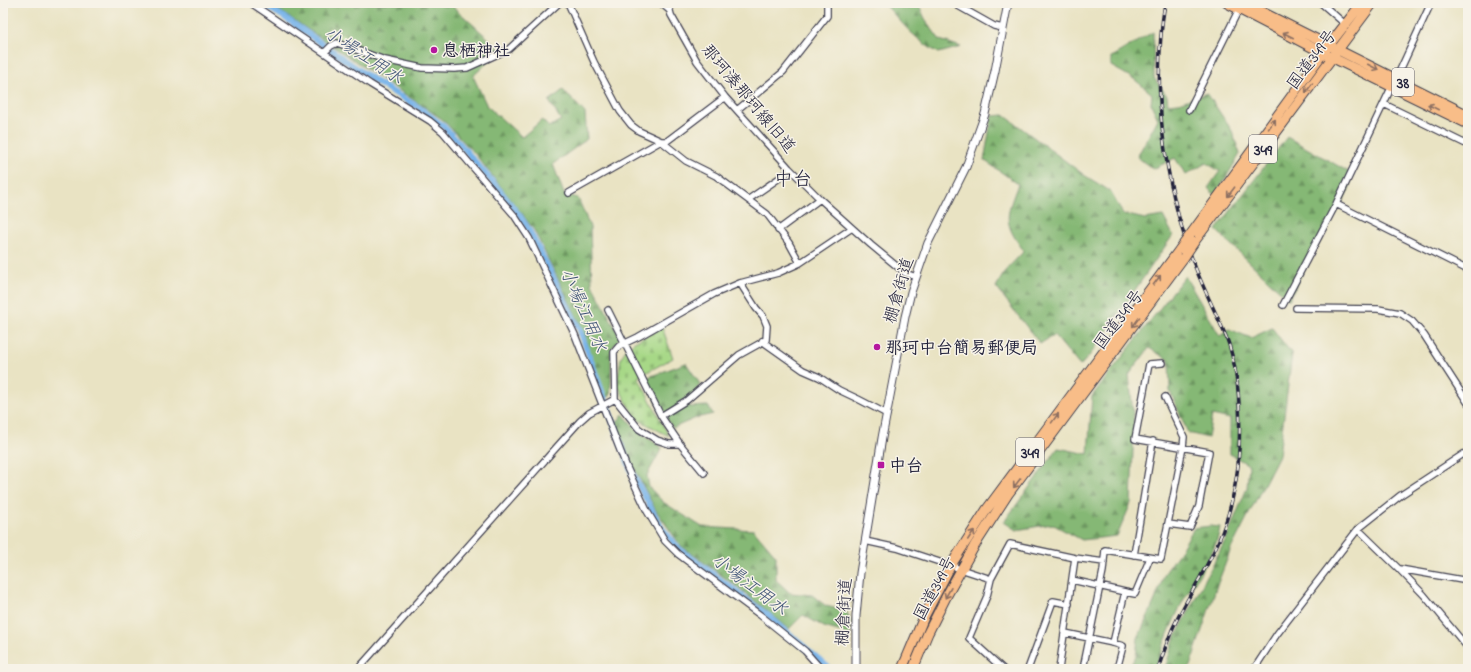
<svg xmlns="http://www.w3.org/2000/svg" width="1471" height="672" viewBox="0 0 1471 672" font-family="'Indie Flower','Klee One',sans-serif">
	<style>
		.forest { fill: url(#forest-firs); stroke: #546d58 }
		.cemetery { fill: url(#cemetery-stones); stroke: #647d61 }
		.park { fill: url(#park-dots); stroke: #647d61 }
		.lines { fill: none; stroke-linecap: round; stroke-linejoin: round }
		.canal { stroke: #78b4ea; stroke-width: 6 }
		.minor-casing { stroke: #403f4f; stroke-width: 8 }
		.tertiary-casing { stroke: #403f4f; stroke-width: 9 }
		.primary-casing { stroke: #403f4f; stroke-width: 11 }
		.trunk-casing { stroke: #403f4f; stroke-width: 11 }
		.minor { stroke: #fff; stroke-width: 5.5 }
		.tertiary { stroke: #fff; stroke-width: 7 }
		.primary { stroke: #f8bd88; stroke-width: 9 }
		.trunk { stroke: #f8bd88; stroke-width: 9 }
		.rail-casing { stroke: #22223b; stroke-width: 3.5 }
		.rail { stroke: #f7f3e8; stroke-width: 2; stroke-dasharray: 6; stroke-linecap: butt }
		.trunk-bridge-casing { stroke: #403f4f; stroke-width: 11; stroke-linecap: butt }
		.trunk-bridge { stroke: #f8bd88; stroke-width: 9 }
		.oneway { stroke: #8d7062 }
		.poi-dot { fill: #b5179e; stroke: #f7f3e8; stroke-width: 1.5 }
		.labels { text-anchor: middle; stroke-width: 3; stroke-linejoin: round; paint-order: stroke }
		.shield { fill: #f7f3e8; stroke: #62616f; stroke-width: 1 }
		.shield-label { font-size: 16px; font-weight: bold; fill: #22223b }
		.poi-label { font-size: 17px; font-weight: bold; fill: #22223b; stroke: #f7f3e8; text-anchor: start }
		.street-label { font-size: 17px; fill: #22223b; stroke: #f7f3e8 }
		.water-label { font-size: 18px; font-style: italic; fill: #405578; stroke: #f7f3e8 }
		.quarter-label { font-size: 19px; fill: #22223b; stroke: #f7f3e8 }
	</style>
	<defs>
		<pattern id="forest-firs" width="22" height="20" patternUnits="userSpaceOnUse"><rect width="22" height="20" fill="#85b874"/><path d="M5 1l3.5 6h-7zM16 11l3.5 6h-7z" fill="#6c9560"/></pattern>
		<pattern id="cemetery-stones" width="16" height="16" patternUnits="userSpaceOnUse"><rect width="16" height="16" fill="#a7d887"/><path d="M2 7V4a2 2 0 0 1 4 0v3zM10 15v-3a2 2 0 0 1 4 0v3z" fill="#8fb975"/></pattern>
		<pattern id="park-dots" width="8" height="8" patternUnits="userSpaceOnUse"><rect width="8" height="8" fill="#a7d887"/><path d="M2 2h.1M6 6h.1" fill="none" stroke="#8fb975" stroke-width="1.8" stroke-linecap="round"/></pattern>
	</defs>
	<rect width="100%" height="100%" fill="#f7f3e8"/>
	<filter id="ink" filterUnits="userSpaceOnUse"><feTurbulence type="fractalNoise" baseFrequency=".025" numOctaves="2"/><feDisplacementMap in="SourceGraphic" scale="8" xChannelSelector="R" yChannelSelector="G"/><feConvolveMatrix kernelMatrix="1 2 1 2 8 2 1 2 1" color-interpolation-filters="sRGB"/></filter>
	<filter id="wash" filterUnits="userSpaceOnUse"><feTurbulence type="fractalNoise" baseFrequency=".012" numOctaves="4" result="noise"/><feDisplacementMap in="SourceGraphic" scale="16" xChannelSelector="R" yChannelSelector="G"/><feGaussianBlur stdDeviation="0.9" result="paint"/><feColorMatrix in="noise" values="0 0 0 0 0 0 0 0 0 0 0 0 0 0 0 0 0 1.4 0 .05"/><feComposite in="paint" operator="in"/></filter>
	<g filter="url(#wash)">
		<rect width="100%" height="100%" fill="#e9e3c3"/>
		<path class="forest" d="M 268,3 L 449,3 L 501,50 L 473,76 L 487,106 L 522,137 L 542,120 L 549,127 L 561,120 L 549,101 L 563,90 L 585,113 L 587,139 L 553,164 L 564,194 L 578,198 L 590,227 L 592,284 L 620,337 L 611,350 L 611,381 L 610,396 L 606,398 L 581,326 L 534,230 L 476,155 L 442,119 Z
			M 884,3 L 918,3 L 926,21 L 940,40 L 961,47 L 939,53 C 917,42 900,21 884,3 Z
			M 1153,32 L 1154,78 L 1167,96 L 1168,104 L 1179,103 L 1207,93 L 1232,131 L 1240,154 L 1215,196 L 1208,188 L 1220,171 L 1206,163 L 1186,175 L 1175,158 L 1153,169 L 1137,157 L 1158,119 L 1151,104 L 1152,94 L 1134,79 L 1111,66 L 1111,57 Z
			M 1004,115 L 1084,175 L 1110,191 L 1123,214 L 1145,219 L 1163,216 L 1173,235 L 1090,355 L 1080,366 L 1054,335 L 1040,344 L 996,287 L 1005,271 L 1024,251 C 1002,222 1006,216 1018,184 L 984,160 L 992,116 Z
			M 1287,137 L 1349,172 L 1351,180 L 1349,190 L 1304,269 L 1289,300 L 1216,230 Z
			M 1185,276 L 1220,336 L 1229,329 L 1251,338 L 1272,328 L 1292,354 L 1279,455 L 1231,549 L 1216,588 L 1189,669 L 1165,669 L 1173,642 L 1226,539 L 1247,488 L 1249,465 L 1230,454 L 1230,419 L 1212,415 L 1208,438 L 1188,433 L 1170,391 L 1169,360 L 1149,348 L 1129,375 L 1134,423 L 1131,503 L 1117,536 L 1082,540 L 1052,524 L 1016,530 L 1004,522 L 1058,448 L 1088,454 L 1092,396 Z
			M 686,363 L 700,384 L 688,407 L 708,406 L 713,414 L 696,418 L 673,428 L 660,411 L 646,378 Z
			M 623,414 L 638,431 L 662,448 L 647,475 L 649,487 L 663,502 L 702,527 L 754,530 L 776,556 L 776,580 L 790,593 L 812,595 L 826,606 L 846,611 L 851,621 L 850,637 L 842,632 L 824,627 L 803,615 L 789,629 L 739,588 L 681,546 L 655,509 L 634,468 L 616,424 Z
			M 1210,526 L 1220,527 C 1216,554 1196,578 1183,601 C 1172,623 1163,645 1155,669 L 1128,669 L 1136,656 L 1138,638 L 1155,600 L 1165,573 L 1179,553 L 1194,528 Z"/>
		<path class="cemetery" d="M 662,327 L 673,358 L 638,377 L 669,436 L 635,418 L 617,384 L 621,358 L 625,351 L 633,343 Z"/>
		<path class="park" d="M 328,26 L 355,40 L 355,44 L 337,41 L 327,34 Z"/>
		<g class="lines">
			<path class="canal" d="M 260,3 L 284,17 L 376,82 L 418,107 L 442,125 L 459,143 L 502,193 L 520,216 L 529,230 L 579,328 L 631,471 L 661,527 L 678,548 L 770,617 L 830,669"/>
		</g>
	</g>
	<g filter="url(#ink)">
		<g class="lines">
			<defs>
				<path id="minor" d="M 251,3 L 370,84 L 430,121 L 443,132 L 494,192 L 514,215 L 529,238 L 575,335 L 627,468 L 647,511 L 665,541 L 678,554 L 760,615 L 805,651 L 821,669
					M 568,3 L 594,62 L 620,111 L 631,125 L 639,131 L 661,141 L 686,161 L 716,176 L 767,214 L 789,243 L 800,263
					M 661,3 L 669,10
					M 668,3 L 671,15 L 697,61 L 725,97 L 789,168 L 820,199 L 871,245 L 905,273 L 916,277
					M 953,3 L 994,26 L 1003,28
					M 1321,3 L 1345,24
					M 325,52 L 331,46 L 337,43 L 385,60 L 422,68 L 454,69 L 467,68 L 509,49 L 559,3
					M 1396,79 L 1431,3
					M 1384,104 L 1468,145
					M 737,110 L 783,72 L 827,16 L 827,3
					M 1189,110 L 1240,7
					M 569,193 L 661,141 L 667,141 L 725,97
					M 749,199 L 791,170
					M 1336,204 L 1468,270
					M 778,230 L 820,199
					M 1283,305 L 1336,204 L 1392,86
					M 1296,308 L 1378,309 L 1400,313 L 1412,321 L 1424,335 L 1468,403
					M 608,310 L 661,416 L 680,444 L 704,473
					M 762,341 L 803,370 L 819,377 L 839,390 L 858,399 L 887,414
					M 1162,363 L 1149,364 L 1135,439 L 1209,452 L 1199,506 L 1190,527 L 1168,524
					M 661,416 L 687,400 L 739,355 L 766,340 L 767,326 L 763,316 L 756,308 L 740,283
					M 680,444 L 669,444 L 657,440 L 639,429 L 615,399 L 614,352 L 619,346 L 638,337 L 714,294 L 740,283 L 778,273 L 800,263 L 852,228
					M 1358,529 L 1399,569 L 1424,595 L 1468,648
					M 865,541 L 897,548 L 991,579
					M 1134,555 L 1153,441
					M 1400,569 L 1468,581
					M 1072,580 L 1125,592
					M 1065,633 L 1113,643 L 1125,592 L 1135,594 L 1150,558
					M 1113,643 L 1123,646 L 1117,669
					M 358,669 L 580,421 L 589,413 L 615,399
					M 1003,669 L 969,638 L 987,596 L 991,579 L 1010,544 L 1075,558 L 1104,562
					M 1028,669 L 1053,601 L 1069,604
					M 1059,669 L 1075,558
					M 1083,669 L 1103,571 L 1105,550 L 1161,559 L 1183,447 L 1184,437 L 1165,397
					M 1254,669 L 1277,634 L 1358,529 L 1401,495 L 1468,451"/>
				<path id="tertiary" d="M 856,669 L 856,616 L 860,573 L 882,438 L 905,317 L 911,292 L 928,243 L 966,167 L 985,114 L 995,71 L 1008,3"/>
				<path id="primary" d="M 1227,3 L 1323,53 L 1468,124
					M 1244,3 L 1468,115"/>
				<path id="trunk" d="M 1191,234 L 1323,53 L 1362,3
					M 1194,242 L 1373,3
					M 902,669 L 924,617 L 951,565 L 987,509 L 1180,249
					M 913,669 L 928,633 L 947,595 L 975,545 L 1008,494 L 1184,257"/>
			</defs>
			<use href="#minor" class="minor-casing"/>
			<use href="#tertiary" class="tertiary-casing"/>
			<use href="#primary" class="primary-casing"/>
			<use href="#trunk" class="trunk-casing"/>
			<use href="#minor" class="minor"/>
			<use href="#tertiary" class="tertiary"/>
			<use href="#primary" class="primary"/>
			<use href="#trunk" class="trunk"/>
			<defs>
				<path id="rail" d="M 1158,669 C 1162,656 1167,643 1172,630 C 1186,599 1206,571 1219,540 C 1229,517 1235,490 1238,466 C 1241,427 1241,385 1230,348 C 1228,340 1224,332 1221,325 C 1212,305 1202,285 1194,264 C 1164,184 1151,88 1165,3"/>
			</defs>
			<use href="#rail" class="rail-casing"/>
			<use href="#rail" class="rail"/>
			<defs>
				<path id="trunk-bridge" d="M 1180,249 L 1191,234
					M 1184,257 L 1194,242"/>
			</defs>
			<use href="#trunk-bridge" class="trunk-bridge-casing"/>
			<use href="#trunk-bridge" class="trunk-bridge"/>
		</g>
		<defs><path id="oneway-shaft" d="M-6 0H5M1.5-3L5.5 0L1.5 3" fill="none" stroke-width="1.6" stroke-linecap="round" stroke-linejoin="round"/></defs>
		<g class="oneway">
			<use href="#oneway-shaft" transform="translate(1288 35) rotate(-153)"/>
			<use href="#oneway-shaft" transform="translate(1373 67) rotate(27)"/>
			<use href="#oneway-shaft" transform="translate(1309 88) rotate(127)"/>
			<use href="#oneway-shaft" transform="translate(1433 107) rotate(-153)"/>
			<use href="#oneway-shaft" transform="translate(1272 124) rotate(-54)"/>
			<use href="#oneway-shaft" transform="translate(1231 192) rotate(127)"/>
			<use href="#oneway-shaft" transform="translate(1157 280) rotate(-53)"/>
			<use href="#oneway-shaft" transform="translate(1136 322) rotate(126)"/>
			<use href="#oneway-shaft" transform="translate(1055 418) rotate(-54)"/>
			<use href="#oneway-shaft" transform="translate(1017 483) rotate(127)"/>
			<use href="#oneway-shaft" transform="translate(971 535) rotate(-57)"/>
			<use href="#oneway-shaft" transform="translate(948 593) rotate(119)"/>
		</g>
	</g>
	<g class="poi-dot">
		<circle cx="434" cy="50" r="4"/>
		<circle cx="877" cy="347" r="4"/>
		<rect x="877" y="461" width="8" height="8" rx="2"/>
	</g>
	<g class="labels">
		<g class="shield">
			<rect x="1392" y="68" width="22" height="28" rx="3"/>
			<rect x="1249" y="135" width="28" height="28" rx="3"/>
			<rect x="1016" y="438" width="28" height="28" rx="3"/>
		</g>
		<g class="shield-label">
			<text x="1403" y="88">38</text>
			<text x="1263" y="155">349</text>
			<text x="1030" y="458">349</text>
		</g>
		<g class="poi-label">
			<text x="442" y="56">息栖神社</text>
			<text x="885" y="353">那珂中台簡易郵便局</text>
			<text x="889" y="471">中台</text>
		</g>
		<g class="street-label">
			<text transform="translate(1311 59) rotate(-53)" y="6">国道349号</text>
			<text transform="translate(749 98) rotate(50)" y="6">那珂湊那珂線旧道</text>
			<text transform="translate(898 290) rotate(-74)" y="6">棚倉街道</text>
			<text transform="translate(1118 319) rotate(-53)" y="6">国道349号</text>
			<text transform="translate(934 588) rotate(-62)" y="6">国道349号</text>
			<text transform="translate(843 612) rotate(-87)" y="6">棚倉街道</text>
		</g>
		<g class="water-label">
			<text transform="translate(364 55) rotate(33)" y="6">小場江用水</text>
			<text transform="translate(584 310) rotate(66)" y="6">小場江用水</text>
			<text transform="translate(750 584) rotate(37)" y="6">小場江用水</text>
		</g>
		<g class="quarter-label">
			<text x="793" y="185">中台</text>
		</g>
	</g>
	<rect width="1471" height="672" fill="none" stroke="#f7f3e8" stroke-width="16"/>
</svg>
